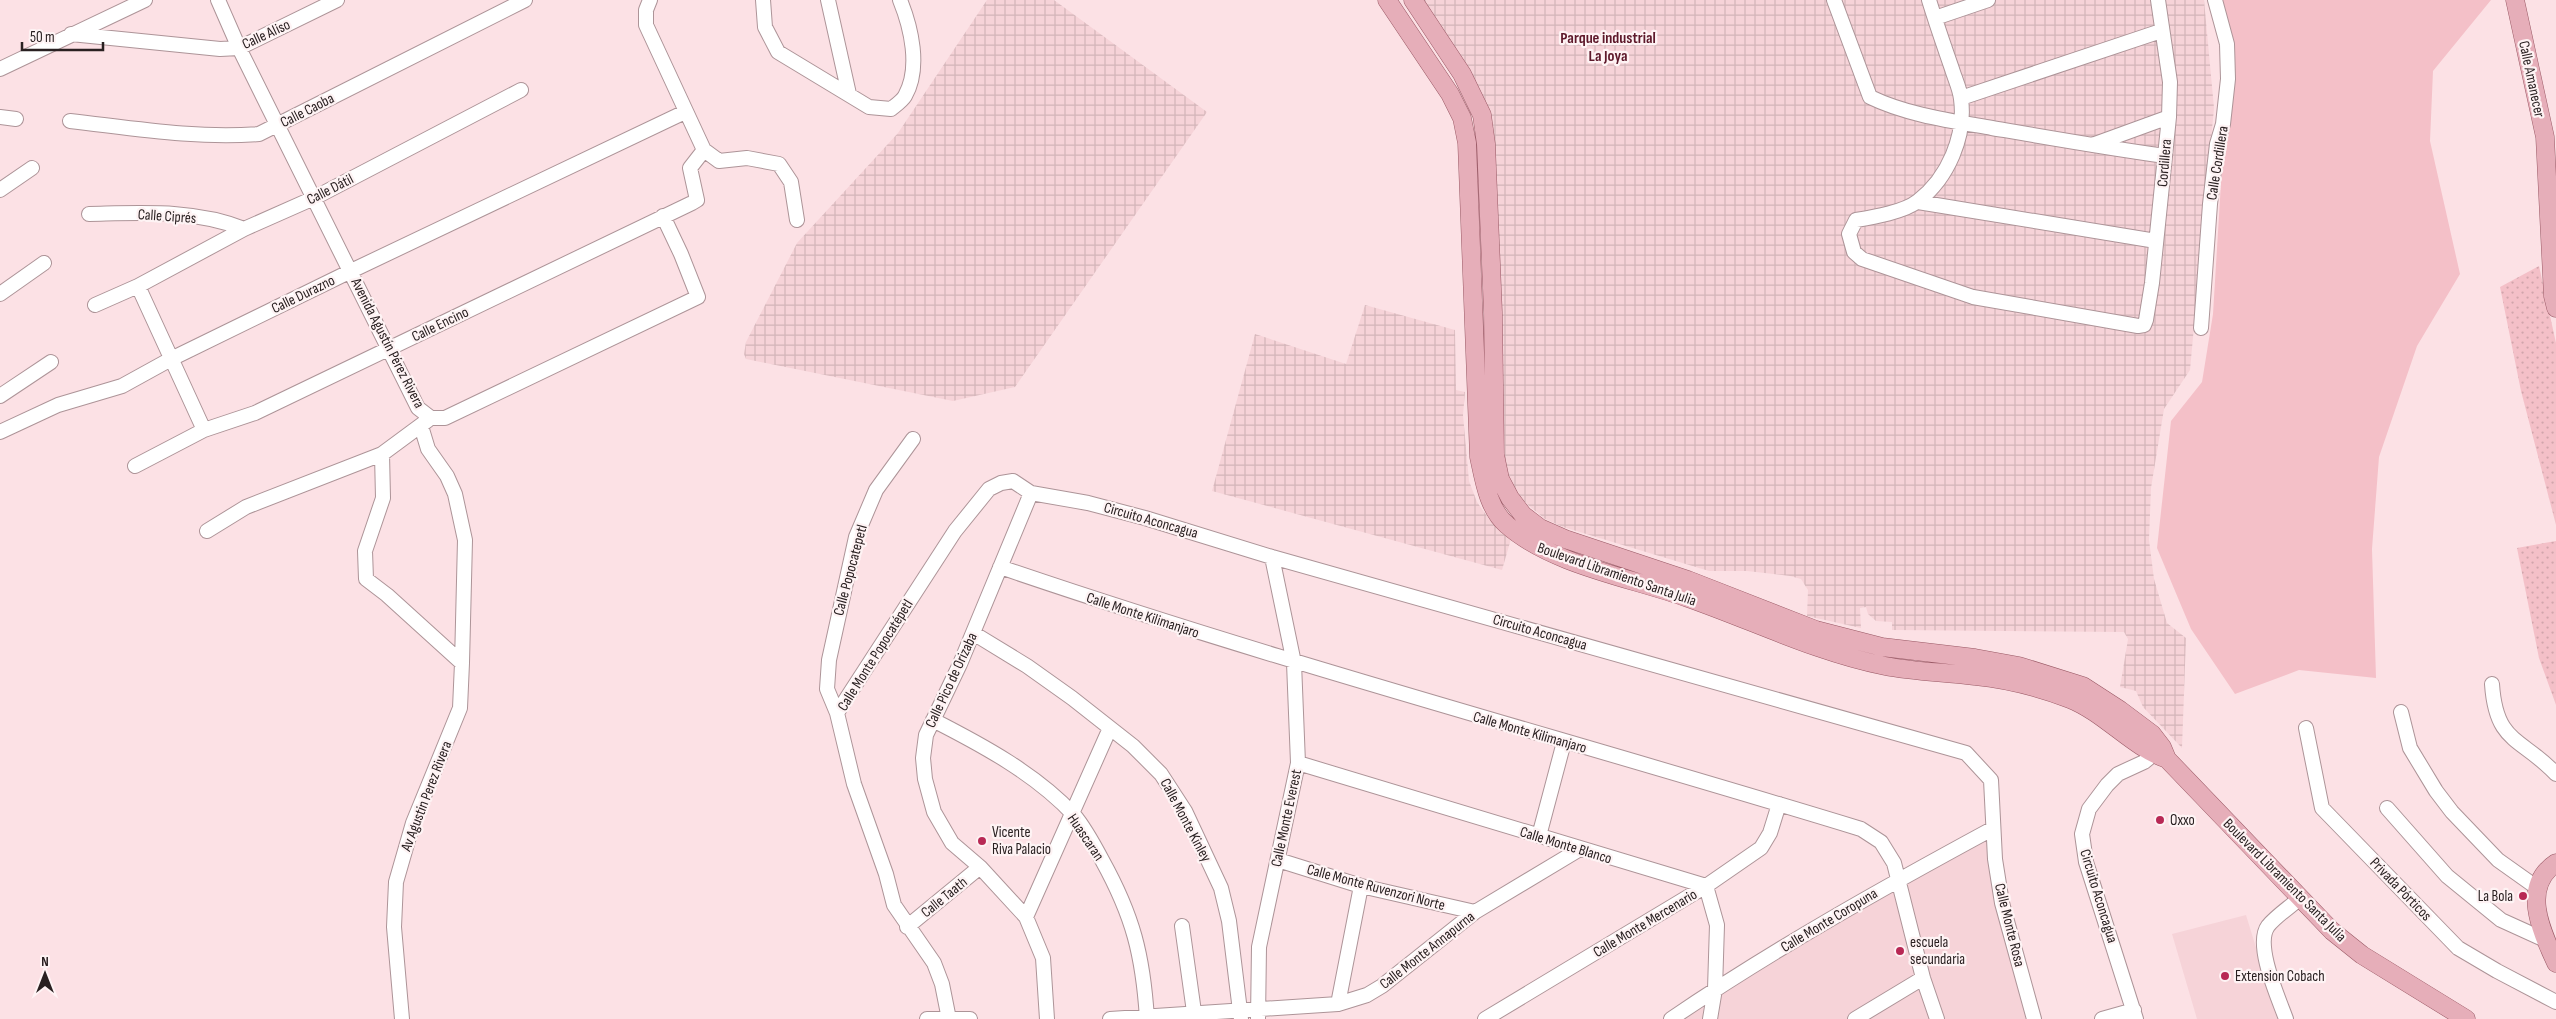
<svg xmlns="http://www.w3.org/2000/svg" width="2556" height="1019" viewBox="0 0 2556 1019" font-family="'Sofia Sans Condensed',sans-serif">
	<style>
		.built { fill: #f6d3d8 }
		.industrial { fill: url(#industrial-grid) }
		.grass { fill: #f4c0c8 }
		.park { fill: url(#park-dots) }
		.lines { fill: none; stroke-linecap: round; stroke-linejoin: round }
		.minor-casing { stroke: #ad9498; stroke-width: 16 }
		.major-casing { stroke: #995965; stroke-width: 19 }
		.minor { stroke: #fff; stroke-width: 14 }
		.major { stroke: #e6aeb9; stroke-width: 18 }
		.poi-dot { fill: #b82854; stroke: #fef3f4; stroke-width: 2 }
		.labels { text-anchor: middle; stroke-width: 4.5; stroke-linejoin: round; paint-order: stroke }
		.street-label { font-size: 15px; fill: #292021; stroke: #fef3f4 }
		.poi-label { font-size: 15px; fill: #292021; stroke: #fef3f4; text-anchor: start }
		.neighbourhood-label { font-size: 16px; font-weight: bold; fill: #5e192b; stroke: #fef3f4 }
	</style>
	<defs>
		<pattern id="industrial-grid" width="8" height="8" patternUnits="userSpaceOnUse" patternTransform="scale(1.25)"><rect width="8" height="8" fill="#f6d3d8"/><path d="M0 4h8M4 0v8" fill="none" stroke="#d3b5b9"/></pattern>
		<pattern id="park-dots" width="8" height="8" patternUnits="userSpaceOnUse" patternTransform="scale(1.25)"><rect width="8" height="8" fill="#f4c0c8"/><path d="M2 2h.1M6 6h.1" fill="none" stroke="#d1a5ac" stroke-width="1.8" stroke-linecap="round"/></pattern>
	</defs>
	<rect width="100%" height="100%" fill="#fce1e5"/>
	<path class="built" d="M 1992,829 L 2039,1019 L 1671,1019 Z
		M 2246,915 L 2278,1019 L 2197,1019 L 2172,934 Z"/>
	<path class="industrial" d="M 987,0 L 1054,0 L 1207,112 L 1015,387 L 953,401 L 746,359 L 744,354 L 746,342 L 797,243 L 898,133 Z
		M 1418,0 L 2204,0 L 2214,108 L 2190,370 L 2164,409 L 2151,488 L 2149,540 L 2154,579 L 2167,623 L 2186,638 L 2182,748 L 2143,707 L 2136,691 L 2120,687 L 2128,639 L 2124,632 L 1892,630 L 1892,622 L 1876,621 L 1868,614 L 1866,607 L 1860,608 L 1861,628 L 1807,616 L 1808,590 L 1801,579 L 1790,576 L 1747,571 L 1709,571 L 1563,527 L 1545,519 L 1528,505 L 1515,490 L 1508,476 L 1505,458 L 1493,141 Z
		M 1365,305 L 1455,330 L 1456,390 L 1465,392 L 1463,415 L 1469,481 L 1477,502 L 1489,519 L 1511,539 L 1502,570 L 1212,491 L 1255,334 L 1346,364 Z"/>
	<path class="grass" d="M 2218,0 L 2491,0 L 2433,71 L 2430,141 L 2460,274 L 2417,346 L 2379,457 L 2372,549 L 2376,678 L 2299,670 L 2235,694 L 2191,629 L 2157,548 L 2171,421 L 2202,382 L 2213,314 L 2225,117 Z"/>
	<path class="park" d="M 2539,266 L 2556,343 L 2556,525 L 2521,391 L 2500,287 Z
		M 2556,541 L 2556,705 L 2539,658 L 2517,548 Z"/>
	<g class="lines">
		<defs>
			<path id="minor" d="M 218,0 L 239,48 L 418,408 L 431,418 L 445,418 L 698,297 L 681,254 L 663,216
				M 650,0 L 646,10 L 646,25 L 704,150 L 719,161 L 747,158 L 779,164 L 791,182 L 797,220
				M 763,0 L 765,27 L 778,52 L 869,107 L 891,109 C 896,105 902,101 905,96 C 921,68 911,27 900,0
				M 828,0 L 849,94
				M 1834,0 L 1870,97 C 1907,115 1952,121 1992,128 C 2050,138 2107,148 2165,156
				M 1929,0 C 1936,23 1944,46 1952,69 C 1955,79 1960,89 1961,99 C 1966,136 1948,178 1918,201 C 1904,212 1874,217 1856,220 L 1849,234 L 1854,252 L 1862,259 L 1973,297 L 2138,326 L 2144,325 L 2146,320 L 2152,283 L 2169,117 L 2170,82 L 2158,0
				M 1935,18 L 1988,0
				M 71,34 L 220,49 L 239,48 L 337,0
				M 0,69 L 145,0
				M 1961,98 L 2161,31
				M 0,117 L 16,119
				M 70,121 C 132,128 196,139 259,134 L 525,0
				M 2092,145 L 2169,117
				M 0,190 L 32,168
				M 1918,202 L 2156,241
				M 89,214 C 140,213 196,209 244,229
				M 138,286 L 204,430
				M 0,294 L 44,263
				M 95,305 L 138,286 L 244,229 L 314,198 L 521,90
				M 2201,328 L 2210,204 L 2217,144 L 2223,124 L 2228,79 L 2227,44 L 2215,0
				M 0,396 L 51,362
				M 0,432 L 58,405 L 122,386 L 171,359 L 351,271 L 685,112
				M 913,439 L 876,490 L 856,537 L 829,660 L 827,689 L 837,713 L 854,784 L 886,874 L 894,905 L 934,963 L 942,984 L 949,1019
				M 382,454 L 383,498 L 365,551 L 366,579 L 387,595 L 462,663
				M 135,466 L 204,430 L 255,413 L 692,203 L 697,200 L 690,168 L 704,150
				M 1031,493 L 960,664 L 926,735 L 923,758 L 925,779 L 934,812 L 952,843 L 980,867 L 1026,917 L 1043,958 L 1047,1019
				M 207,531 L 246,507 L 382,454 L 428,420
				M 1000,567 C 1284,664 1574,741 1861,829 L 1881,842 L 1894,863 L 1923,978 L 1937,1019
				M 973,633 L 1027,666 L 1072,698 L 1133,746 L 1161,774 L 1185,811 L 1221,888 L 1229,921 L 1241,1019
				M 2492,684 C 2496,744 2521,737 2556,774
				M 2401,712 L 2410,748 L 2436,791 L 2452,812 L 2498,860 L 2536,887
				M 837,713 L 955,531 L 989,489 L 1001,483 L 1013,481 L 1031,493 L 1088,503 L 1145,518 L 1272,557 L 1966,753 L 1991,780 L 1995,859 L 2002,903 L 2034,1019
				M 933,720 C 982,745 1036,774 1074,815 C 1085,828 1094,845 1102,860 C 1133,916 1143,955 1147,1019
				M 2306,728 L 2322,808 L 2458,948 L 2497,971 L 2556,1002
				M 1298,763 L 1706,886 L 1717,925 L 1715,989 L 1710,1019
				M 2387,808 L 2447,876 L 2501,920 L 2545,940
				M 1539,836 L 1564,742
				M 1278,860 L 1361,886 L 1475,912
				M 1026,917 L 1110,728
				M 1182,926 L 1195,1019
				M 907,927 L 980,867
				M 1338,1004 L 1361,886
				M 402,1019 L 394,927 L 396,882 L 413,823 L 460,708 L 462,663 L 465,540 L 455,494 L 447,476 L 428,449 L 421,426
				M 927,1019 L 970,1019
				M 1110,1019 L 1338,1004 L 1367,995 L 1382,986 L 1475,912 L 1580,849
				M 1258,1019 L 1259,947 L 1298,763 L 1294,663 L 1272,557
				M 1485,1019 L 1706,886 L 1761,848 L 1770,833 L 1779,804
				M 1671,1019 C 1774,949 1883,888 1992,829
				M 1855,1019 L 1923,978
				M 2102,1019 L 2134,1010
				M 2136,1019 L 2086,862 L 2082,834 L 2089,809 L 2107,785 L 2118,774 L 2144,762 L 2160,749
				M 2286,1019 C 2279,999 2254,945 2268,926 C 2276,916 2290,907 2300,898"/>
			<path id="major" d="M 1387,0 L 1450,94 L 1462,118 L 1467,143 L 1479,457 C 1484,480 1488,509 1507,525 C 1552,565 1632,578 1688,598 C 1754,621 1816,652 1885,666 C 1915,672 1944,672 1975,676 C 2006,679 2041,688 2070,699 C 2105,713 2132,747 2167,759
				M 1413,0 L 1462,74 L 1482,115 L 1486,144 L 1493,312 L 1495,455 L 1500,479 L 1510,498 L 1523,515 L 1540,528 L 1565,539 L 1688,580 L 1816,630 L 1882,647 L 1975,658 L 2019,666 L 2083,686 L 2120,710 L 2152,734 L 2162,747 L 2167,759 L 2332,931 L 2362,955 L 2466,1019
				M 2515,0 L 2545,137 L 2553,296 L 2556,308
				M 2556,863 C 2520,887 2542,932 2556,963"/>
		</defs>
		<use href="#minor" class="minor-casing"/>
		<use href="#major" class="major-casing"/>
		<use href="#minor" class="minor"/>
		<use href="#major" class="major"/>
	</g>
	<g class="poi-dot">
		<circle cx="2160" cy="820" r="5"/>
		<circle cx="982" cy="841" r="5"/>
		<circle cx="2523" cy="896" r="5"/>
		<circle cx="1900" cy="951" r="5"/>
		<circle cx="2225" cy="976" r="5"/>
	</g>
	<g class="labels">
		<g class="street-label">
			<text transform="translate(266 34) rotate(-25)" y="5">Calle Aliso</text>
			<text transform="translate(2532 79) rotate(78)" y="5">Calle Amanecer</text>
			<text transform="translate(307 110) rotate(-27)" y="5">Calle Caoba</text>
			<text transform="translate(2164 163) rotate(-85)" y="5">Cordillera</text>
			<text transform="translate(2217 163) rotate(-81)" y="5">Calle Cordillera</text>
			<text transform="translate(330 189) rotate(-27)" y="5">Calle Dátil</text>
			<text transform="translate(167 216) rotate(4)" y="5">Calle Ciprés</text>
			<text transform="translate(303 294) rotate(-26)" y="5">Calle Durazno</text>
			<text transform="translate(440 324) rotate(-26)" y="5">Calle Encino</text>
			<text transform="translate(388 343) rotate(63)" y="5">Avenida Agustín Pérez Rivera</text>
			<text transform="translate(1151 520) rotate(16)" y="5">Circuito Aconcagua</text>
			<text transform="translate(850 570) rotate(-75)" y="5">Calle Popocatepetl</text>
			<text transform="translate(1617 574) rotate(19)" y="5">Boulevard Libramiento Santa Julia</text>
			<text transform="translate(1143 615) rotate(18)" y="5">Calle Monte Kilimanjaro</text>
			<text transform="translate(1540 632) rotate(16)" y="5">Circuito Aconcagua</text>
			<text transform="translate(875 655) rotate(-58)" y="5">Calle Monte Popocatépetl</text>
			<text transform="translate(951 680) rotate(-65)" y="5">Calle Pico de Orizaba</text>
			<text transform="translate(1530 732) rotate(16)" y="5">Calle Monte Kilimanjaro</text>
			<text transform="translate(426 796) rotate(-69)" y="5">Av Agustin Perez Rivera</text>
			<text transform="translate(1286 818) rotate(-78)" y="5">Calle Monte Everest</text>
			<text transform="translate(1186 820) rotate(62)" y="5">Calle Monte Kinley</text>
			<text transform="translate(1086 837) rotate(56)" y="5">Huascaran</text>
			<text transform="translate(1566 845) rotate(17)" y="5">Calle Monte Blanco</text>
			<text transform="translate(2285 880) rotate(45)" y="5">Boulevard Libramiento Santa Julia</text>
			<text transform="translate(1376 887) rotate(15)" y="5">Calle Monte Ruvenzori Norte</text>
			<text transform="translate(2401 889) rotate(46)" y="5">Privada Pórticos</text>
			<text transform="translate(2099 896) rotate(73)" y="5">Circuito Aconcagua</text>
			<text transform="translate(944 897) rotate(-39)" y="5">Calle Taath</text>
			<text transform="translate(1829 920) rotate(-31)" y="5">Calle Monte Coropuna</text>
			<text transform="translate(1645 923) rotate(-31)" y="5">Calle Monte Mercenario</text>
			<text transform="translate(2010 925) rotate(76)" y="5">Calle Monte Rosa</text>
			<text transform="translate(1427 950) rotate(-38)" y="5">Calle Monte Annapurna</text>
		</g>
		<g class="poi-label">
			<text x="2170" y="825">Oxxo</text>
			<text x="992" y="837">Vicente<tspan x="992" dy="17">Riva Palacio</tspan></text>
			<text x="2513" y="901" text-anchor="end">La Bola</text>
			<text x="1910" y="947">escuela<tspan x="1910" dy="17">secundaria</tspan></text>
			<text x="2235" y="981">Extension Cobach</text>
		</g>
		<g class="neighbourhood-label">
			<text x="1608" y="43">Parque industrial<tspan x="1608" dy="18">La Joya</tspan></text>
		</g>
	</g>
	<g transform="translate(45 974)" stroke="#fef3f4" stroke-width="4" paint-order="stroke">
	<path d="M0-4L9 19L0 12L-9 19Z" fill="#292021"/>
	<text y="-8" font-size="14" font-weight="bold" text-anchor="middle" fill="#292021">N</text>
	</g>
	<path d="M22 42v8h81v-8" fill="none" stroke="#292021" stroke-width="2.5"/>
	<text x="30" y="42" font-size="15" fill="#292021" stroke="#fef3f4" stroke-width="4" paint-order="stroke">50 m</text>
</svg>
